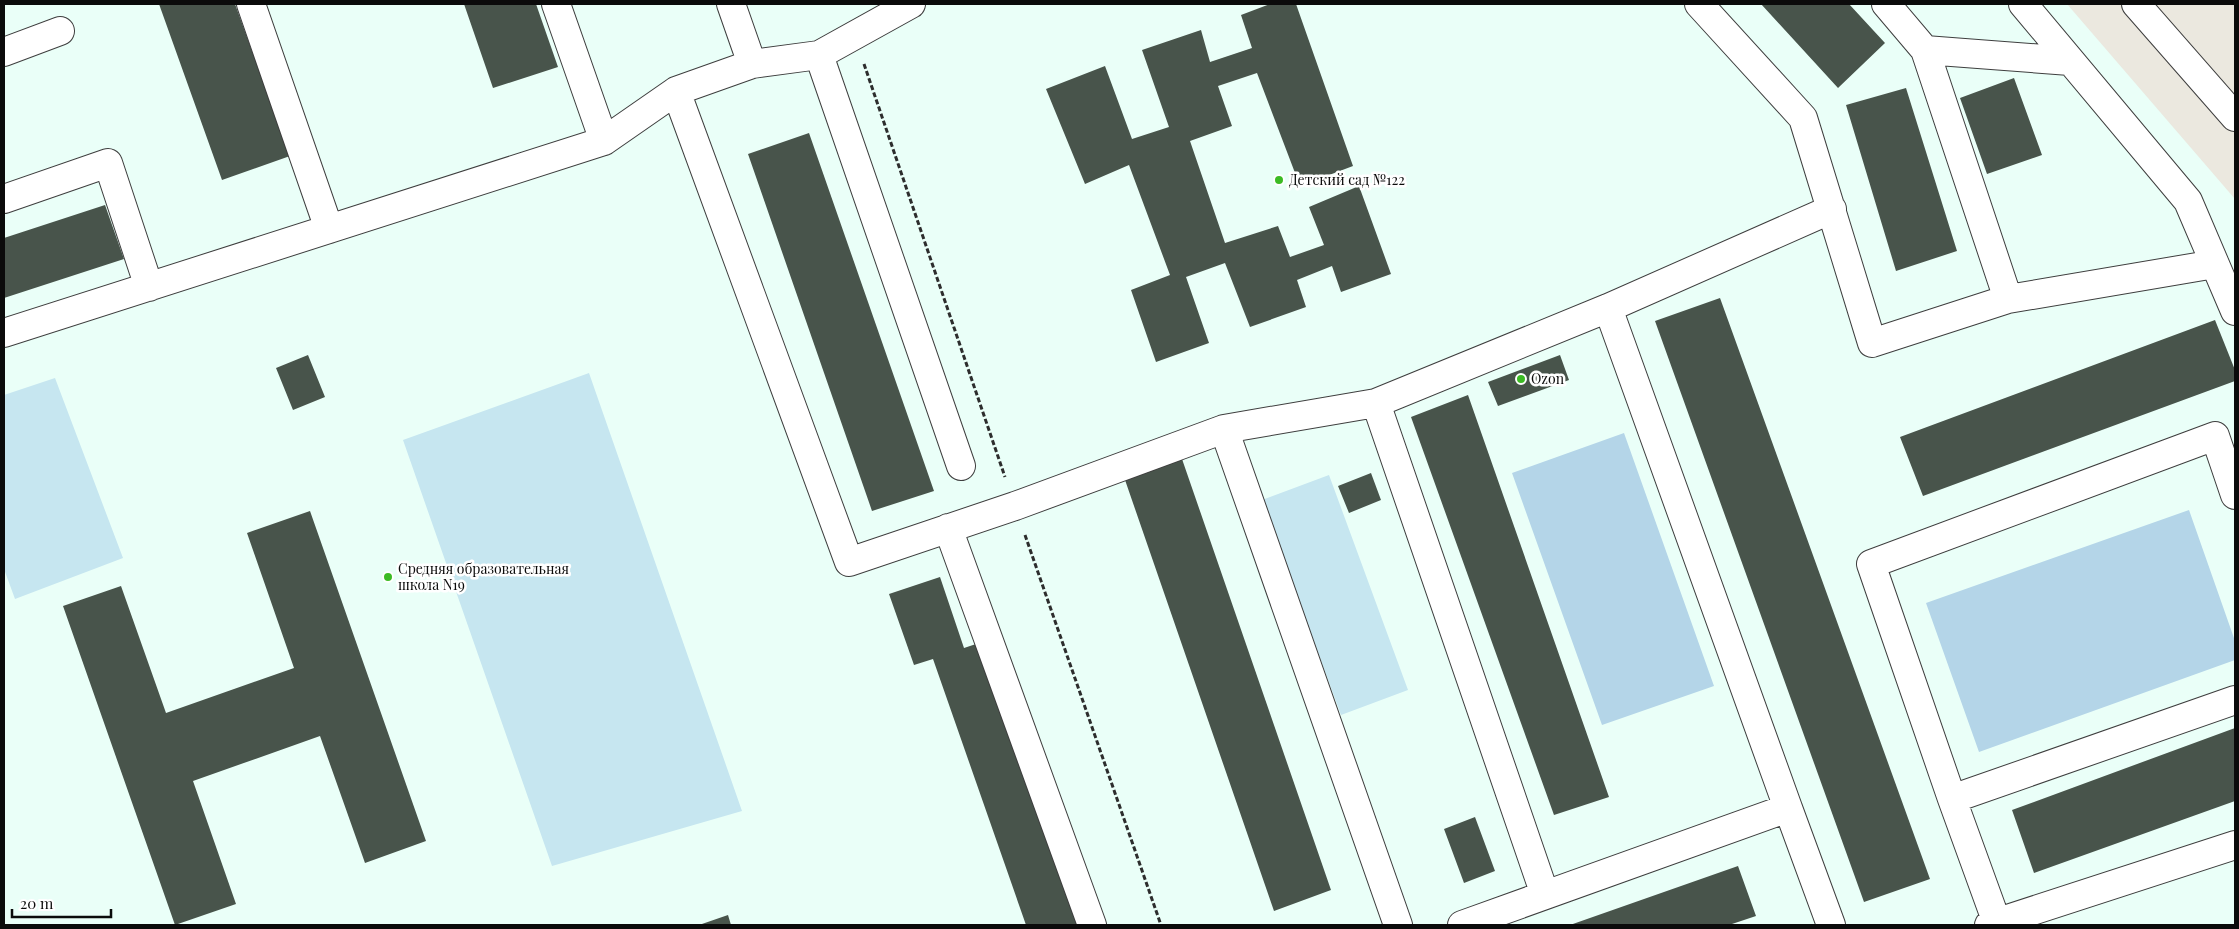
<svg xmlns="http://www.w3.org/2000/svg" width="2239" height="929" viewBox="0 0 2239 929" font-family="'Playfair Display',serif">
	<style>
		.industrial { fill: #ebe8df }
		.green { fill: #b4d5e8 }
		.pitch { fill: #c6e6f0 }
		.building { fill: #48544b }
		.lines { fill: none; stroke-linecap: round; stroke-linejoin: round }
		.minor-casing { stroke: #3e3e3e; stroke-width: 30 }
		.path { stroke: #2d2d2d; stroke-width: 3; stroke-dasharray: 5 2.5; stroke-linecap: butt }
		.minor { stroke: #fff; stroke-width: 28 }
		.poi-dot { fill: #3cbb24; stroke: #fff; stroke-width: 2 }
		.labels { text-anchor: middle; stroke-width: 5; stroke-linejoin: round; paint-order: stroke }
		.poi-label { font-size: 14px; fill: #0b0b0b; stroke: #fff; text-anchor: start }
	</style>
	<rect width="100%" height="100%" fill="#eafff8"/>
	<path class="industrial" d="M 2067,4 L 2235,4 L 2235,199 Z"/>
	<path class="green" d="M 1624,433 L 1714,686 L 1602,725 L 1512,473 Z
		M 2189,510 L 2235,641 L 2235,660 L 1979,752 L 1926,603 Z"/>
	<path class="pitch" d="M 589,373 L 742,811 L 552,866 L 403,440 Z
		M 55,378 L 123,558 L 15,599 L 4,569 L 4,395 Z
		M 1329,475 L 1408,690 L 1341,715 L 1262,500 Z"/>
	<path class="building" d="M 159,4 L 235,4 L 290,156 L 222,180 Z
		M 464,4 L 536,4 L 558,67 L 493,88 Z
		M 1270,4 L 1296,4 L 1353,166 L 1300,186 L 1257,73 L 1218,86 L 1232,126 L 1190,141 L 1225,243 L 1278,226 L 1290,257 L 1324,245 L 1309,207 L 1359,186 L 1391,274 L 1341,292 L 1332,266 L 1297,280 L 1306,307 L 1250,327 L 1225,263 L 1186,277 L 1209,343 L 1156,362 L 1131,290 L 1170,275 L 1129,165 L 1085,184 L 1046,89 L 1105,66 L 1132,139 L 1169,127 L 1142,50 L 1201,30 L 1210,62 L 1252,48 L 1241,15 Z
		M 1761,4 L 1849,4 L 1885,43 L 1838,88 Z
		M 2014,78 L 2042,155 L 1987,174 L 1960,98 Z
		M 1906,88 L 1957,251 L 1896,271 L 1846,105 Z
		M 809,133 L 934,491 L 872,511 L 748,154 Z
		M 105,205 L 124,259 L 4,298 L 4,238 Z
		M 1720,298 L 1930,879 L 1864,902 L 1655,321 Z
		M 2215,320 L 2235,370 L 2235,381 L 1923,496 L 1900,437 Z
		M 308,355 L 325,397 L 293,410 L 276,368 Z
		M 1560,355 L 1569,380 L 1498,406 L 1488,382 Z
		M 1468,395 L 1609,797 L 1554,815 L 1411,417 Z
		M 1182,459 L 1331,890 L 1274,911 L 1124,477 Z
		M 1371,473 L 1381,500 L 1349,513 L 1338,486 Z
		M 310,511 L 426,841 L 365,863 L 320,736 L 193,781 L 236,904 L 175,925 L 63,606 L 121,586 L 166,713 L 294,668 L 247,533 Z
		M 940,577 L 964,648 L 979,643 L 1078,925 L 1026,925 L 933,659 L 914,665 L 889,594 Z
		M 2235,728 L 2235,801 L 2034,873 L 2012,810 Z
		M 1475,817 L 1495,871 L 1464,883 L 1444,829 Z
		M 1738,866 L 1756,916 L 1729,925 L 1570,925 Z
		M 728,915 L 731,925 L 699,925 Z"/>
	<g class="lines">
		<defs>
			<path id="minor" d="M 251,4 L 329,229
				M 556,4 L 604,141
				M 731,4 L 752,64
				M 1699,4 L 1803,118 L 1872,343 L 2008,299 L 1925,50
				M 1886,4 L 1925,50 L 2070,61
				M 2023,4 L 2188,201 L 2235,311
				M 2136,4 L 2235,117
				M 4,52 L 60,31
				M 819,55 L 961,466
				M 676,91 L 849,562 L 1015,506 L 1224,429 L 1376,403 L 1608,308 L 1832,209
				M 4,199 L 108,163 L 149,287
				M 2008,299 L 2215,264
				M 4,333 L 604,141 L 676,91 L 752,64 L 819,55 L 911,4
				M 1376,403 L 1545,895
				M 1224,429 L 1398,925
				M 948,528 L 1092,925
				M 1952,799 L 2235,700
				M 1788,808 L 1831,925
				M 1997,923 L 1952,799 L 1871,564 L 2215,436 L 2235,495
				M 1462,925 L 1788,808 L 1608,308
				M 1989,925 L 2235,845"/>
		</defs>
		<use href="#minor" class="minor-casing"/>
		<path class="path" d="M 864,64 L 1005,477
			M 1025,535 L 1161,925"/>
		<use href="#minor" class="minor"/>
	</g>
	<g class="poi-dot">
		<circle cx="1279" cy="180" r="5"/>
		<circle cx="1521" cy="379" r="5"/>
		<circle cx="388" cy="577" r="5"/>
	</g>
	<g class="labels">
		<g class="poi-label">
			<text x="1289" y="185">Детский сад №122</text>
			<text x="1531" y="384">Ozon</text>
			<text x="398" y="574">Средняя образовательная<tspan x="398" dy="16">школа N19</tspan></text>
		</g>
	</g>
	<rect width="2239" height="929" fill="none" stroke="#0b0b0b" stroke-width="10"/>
	<path d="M12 909v8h99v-8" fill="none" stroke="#0b0b0b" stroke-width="2.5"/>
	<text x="20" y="909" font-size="15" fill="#0b0b0b" stroke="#ffffff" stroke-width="4" paint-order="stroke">20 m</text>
</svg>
